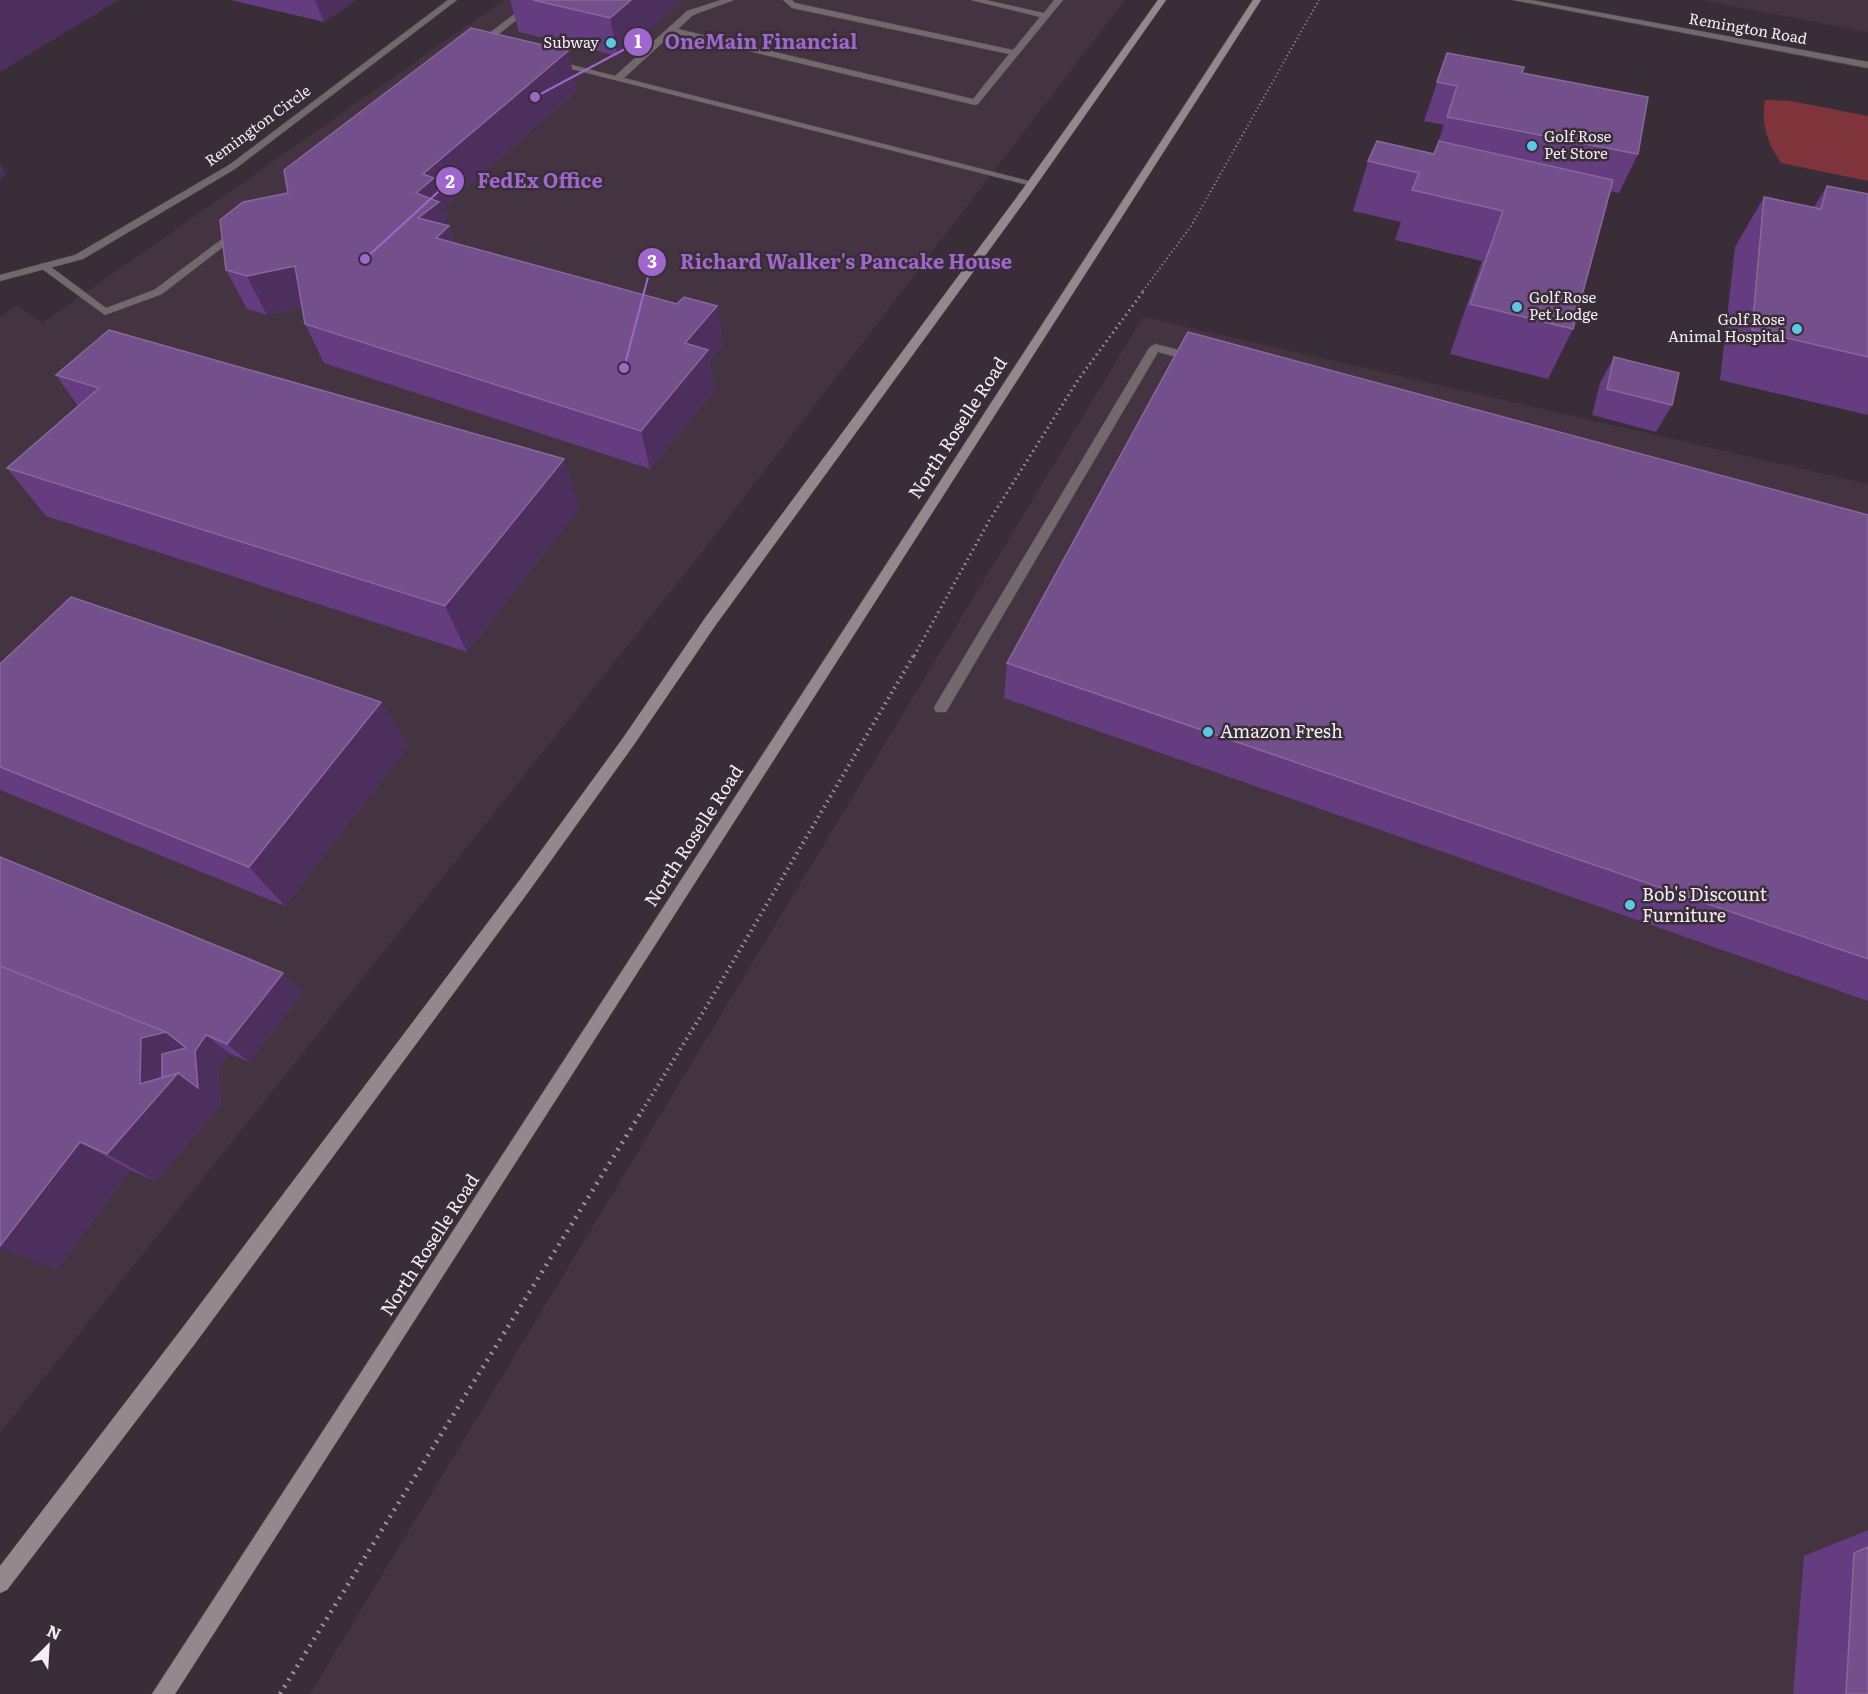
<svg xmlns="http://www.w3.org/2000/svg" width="1868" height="1694" viewBox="0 0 1868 1694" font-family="Literata,serif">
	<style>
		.built { fill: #443442 }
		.green { fill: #7f343b }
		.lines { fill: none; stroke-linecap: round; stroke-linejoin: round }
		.service-casing { stroke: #574c55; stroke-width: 1 }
		.minor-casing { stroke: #574c55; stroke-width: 1 }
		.secondary-casing { stroke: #574c55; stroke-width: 1 }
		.path-far3 { stroke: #9d949b; stroke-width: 2; stroke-dasharray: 1 3; stroke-linecap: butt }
		.path-far2 { stroke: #9d949b; stroke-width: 3; stroke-dasharray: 1.5 4; stroke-linecap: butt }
		.path-far1 { stroke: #9d949b; stroke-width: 4; stroke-dasharray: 1.5 4.5; stroke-linecap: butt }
		.path { stroke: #9d949b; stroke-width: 4.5; stroke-dasharray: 2 6; stroke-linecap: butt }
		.service { fill: #71696c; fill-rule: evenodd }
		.minor { fill: #71696c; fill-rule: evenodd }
		.secondary { fill: #94888c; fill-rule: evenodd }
		.wall { fill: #643c7f }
		.shaded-wall { fill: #4c2f5d }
		.building { fill: #734f8b; stroke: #88689b; stroke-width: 1.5 }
		.poi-dot { fill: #5bc8e6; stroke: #392e37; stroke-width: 2 }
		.labels { text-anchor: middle; stroke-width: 5; stroke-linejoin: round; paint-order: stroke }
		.far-street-label { font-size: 15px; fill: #f4ecf2; stroke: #392e37 }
		.far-poi-label { font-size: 15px; fill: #f4ecf2; stroke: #392e37; text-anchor: end }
		.street-label { font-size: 18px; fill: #f4ecf2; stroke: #392e37 }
		.poi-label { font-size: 18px; fill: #f4ecf2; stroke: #392e37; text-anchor: start }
		.leader { fill: none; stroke: #9f66ce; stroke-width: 2 }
		.callout-dot { fill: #9f66ce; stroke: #392e37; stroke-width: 2 }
		.mark-label { font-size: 18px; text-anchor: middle; font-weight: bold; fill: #fff }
		.callout-label { font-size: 20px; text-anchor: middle; font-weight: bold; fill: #9f66ce; stroke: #392e37; stroke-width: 5; stroke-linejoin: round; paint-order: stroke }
	</style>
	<rect width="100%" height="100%" fill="#392e37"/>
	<path class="built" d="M 504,0 L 1125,0 L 706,547 L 0,1433 L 0,317 L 17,305 L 42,323 Z
		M 1700,0 L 1868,0 L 1868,32 Z
		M 1143,317 L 1868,484 L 1868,1694 L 310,1694 Z"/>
	<path class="green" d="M 1765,100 L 1791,101 L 1868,116 L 1868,181 L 1781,163 C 1767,142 1761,126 1765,100 Z"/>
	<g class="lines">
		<defs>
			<path id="service" d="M 533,0 L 542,0 L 481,48 L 475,48 L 475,44 Z
				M 721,0 L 734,0 L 693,15 L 678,29 L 973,99 L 1009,54 L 792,8 L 783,0 L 792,0 L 795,3 L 1013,50 L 1040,17 L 971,0 L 986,0 L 1044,13 L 1054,0 L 1063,0 L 978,104 L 975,105 L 673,33 L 624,78 L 1037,183 L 1032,186 L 548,63 L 553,60 L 615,76 L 687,11 Z
				M 237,228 L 242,231 L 241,233 L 162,294 L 105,315 L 38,266 L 43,263 L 47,264 L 106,308 L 154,290 Z
				M 1155,344 L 1199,355 L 1201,358 L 1195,362 L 1158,352 L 946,712 L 936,712 L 934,708 L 936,704 L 1149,348 Z"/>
			<path id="minor" d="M 448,0 L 457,0 L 235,169 L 83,259 L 0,281 L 0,275 L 75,255 L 229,165 Z
				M 1513,0 L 1531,0 L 1868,62 L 1868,68 Z"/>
			<path id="secondary" d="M 1158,0 L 1166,0 L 1030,194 L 715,626 L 633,746 L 529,891 L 194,1345 L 7,1590 L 0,1593 L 0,1566 L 180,1331 L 519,881 L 623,738 L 705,618 L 1022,190 Z
				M 1253,0 L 1261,0 L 175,1694 L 152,1694 Z"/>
		</defs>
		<use href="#service" class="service-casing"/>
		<use href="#minor" class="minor-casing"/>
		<use href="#secondary" class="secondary-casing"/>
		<path class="path-far3" d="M 1143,291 L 1191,226 L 1319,0"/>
		<path class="path-far2" d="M 914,656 L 989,521 L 1078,380 L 1145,289"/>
		<path class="path-far1" d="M 639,1116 L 705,1009 L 914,655"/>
		<path class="path" d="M 280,1694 L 640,1114"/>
		<use href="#service" class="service"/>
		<use href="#minor" class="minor"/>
		<use href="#secondary" class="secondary"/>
	</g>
	<path class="wall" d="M 231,0 L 356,0 L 324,22 Z
		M 510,0 L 682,0 L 618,56 L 519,32 Z
		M 568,51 L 577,90 L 444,207 L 448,217 L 445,219 L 448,226 L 449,226 L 455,243 L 677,304 L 717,306 L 723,345 L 710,361 L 715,389 L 650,469 L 324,363 L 305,324 L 302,308 L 267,315 L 247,309 L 226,270 L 288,193 Z
		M 1447,53 L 1522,73 L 1638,154 L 1619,193 L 1610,191 L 1573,329 L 1548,379 L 1450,354 L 1482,261 L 1395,240 L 1401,222 L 1353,211 L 1368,161 L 1434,154 L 1444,125 L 1424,121 Z
		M 1827,186 L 1868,194 L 1868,415 L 1720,380 L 1735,247 L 1764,197 L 1814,207 Z
		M 1614,357 L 1672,405 L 1656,432 L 1592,415 L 1600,383 Z
		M 56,375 L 579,508 L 467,652 L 46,516 L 7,468 L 78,406 Z
		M 1868,515 L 1868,1001 L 1004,698 L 1007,663 Z
		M 0,664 L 381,702 L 408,746 L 285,906 L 0,790 Z
		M 0,857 L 302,992 L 249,1062 L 229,1053 L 218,1068 L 221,1104 L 156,1181 L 130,1170 L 56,1270 Z
		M 1868,1530 L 1868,1694 L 1793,1694 L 1804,1556 Z"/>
	<path class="shaded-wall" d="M 0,0 L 119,0 L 0,72 Z
		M 315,0 L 356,0 L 324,22 Z
		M 631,0 L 682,0 L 618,56 L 610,18 Z
		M 568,51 L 577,90 L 444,207 L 448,217 L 445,219 L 448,227 L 449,226 L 463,265 L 418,218 L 416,193 L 423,174 Z
		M 0,163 L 6,173 L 0,180 Z
		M 295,266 L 314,305 L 267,315 L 247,276 Z
		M 717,306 L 723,345 L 710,361 L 715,389 L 650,469 L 641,431 L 685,343 Z
		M 564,459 L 579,508 L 467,652 L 445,606 Z
		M 381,702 L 408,746 L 285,906 L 249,867 Z
		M 283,973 L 302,992 L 249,1062 L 227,1044 Z
		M 166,1032 L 195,1051 L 206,1035 L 229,1053 L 218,1068 L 221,1104 L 156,1181 L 107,1154 L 141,1038 Z
		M 80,1142 L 130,1170 L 56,1270 L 0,1248 L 0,1246 Z"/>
	<path class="building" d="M 533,0 L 631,0 L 610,18 Z
		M 471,28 L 568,51 L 423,174 L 434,178 L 416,193 L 439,202 L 418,218 L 449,226 L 436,238 L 677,304 L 684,297 L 717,306 L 685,343 L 708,350 L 641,431 L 305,324 L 295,266 L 247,276 L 226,270 L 220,220 L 243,202 L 288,193 L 284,170 Z
		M 1447,53 L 1524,67 L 1522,73 L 1648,97 L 1638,154 L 1447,117 L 1457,86 L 1437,82 Z
		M 1377,141 L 1434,154 L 1439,141 L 1613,180 L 1573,329 L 1470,304 L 1503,211 L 1412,190 L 1419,173 L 1368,161 Z
		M 1827,186 L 1868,194 L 1868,357 L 1752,330 L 1764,197 L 1821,209 Z
		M 109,330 L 564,459 L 445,606 L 7,468 L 99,388 L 56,375 Z
		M 1188,332 L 1868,515 L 1868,959 L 1007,663 Z
		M 1614,357 L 1679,373 L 1672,405 L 1607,389 Z
		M 71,597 L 381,702 L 249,867 L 0,767 L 0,664 Z
		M 0,857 L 283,973 L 227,1044 L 206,1035 L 195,1051 L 198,1088 L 178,1073 L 162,1078 L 162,1054 L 186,1048 L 166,1032 L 0,966 Z
		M 0,966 L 166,1032 L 141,1038 L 140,1084 L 178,1073 L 107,1154 L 80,1142 L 0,1246 Z
		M 1868,1547 L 1868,1694 L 1846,1694 L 1854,1553 Z"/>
	<g class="poi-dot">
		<circle cx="611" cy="43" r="6"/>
		<circle cx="1532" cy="146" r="6"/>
		<circle cx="1517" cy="307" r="6"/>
		<circle cx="1797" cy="329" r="6"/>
		<circle cx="1208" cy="732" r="6"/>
		<circle cx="1630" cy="905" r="6"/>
	</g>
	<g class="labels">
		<g class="far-street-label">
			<text transform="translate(1748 29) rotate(10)" y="5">Remington Road</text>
			<text transform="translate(258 126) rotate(-36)" y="5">Remington Circle</text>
		</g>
		<g class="far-poi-label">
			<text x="599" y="48">Subway</text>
			<text x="1544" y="142" text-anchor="start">Golf Rose<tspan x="1544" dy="17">Pet Store</tspan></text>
			<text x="1529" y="303" text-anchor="start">Golf Rose<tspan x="1529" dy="17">Pet Lodge</tspan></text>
			<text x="1785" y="325">Golf Rose<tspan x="1785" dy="17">Animal Hospital</tspan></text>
		</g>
		<g class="street-label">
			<text transform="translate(958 428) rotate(-57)" y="6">North Roselle Road</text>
			<text transform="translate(694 836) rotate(-57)" y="6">North Roselle Road</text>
			<text transform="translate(430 1245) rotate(-57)" y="6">North Roselle Road</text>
		</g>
		<g class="poi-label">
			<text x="1220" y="738">Amazon Fresh</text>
			<text x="1642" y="901">Bob's Discount<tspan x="1642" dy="21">Furniture</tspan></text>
		</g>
	</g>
	<path class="leader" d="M535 97L638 42M365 259L450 181M624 368L652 262"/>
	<g class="callout-dot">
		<circle cx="535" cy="97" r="6"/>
		<circle cx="365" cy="259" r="6"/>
		<circle cx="624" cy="368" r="6"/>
		<circle cx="638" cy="42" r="15"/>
		<circle cx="450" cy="181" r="15"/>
		<circle cx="652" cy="262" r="15"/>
	</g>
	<g class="mark-label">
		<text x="638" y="48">1</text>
		<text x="450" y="188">2</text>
		<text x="652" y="268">3</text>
	</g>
	<g class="callout-label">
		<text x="761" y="49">OneMain Financial</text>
		<text x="540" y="188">FedEx Office</text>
		<text x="846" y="269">Richard Walker's Pancake House</text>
	</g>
	<g transform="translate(48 1646) rotate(24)" stroke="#392e37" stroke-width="4.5" paint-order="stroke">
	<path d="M0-4.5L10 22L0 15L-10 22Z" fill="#f4ecf2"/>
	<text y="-9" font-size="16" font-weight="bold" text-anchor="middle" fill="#f4ecf2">N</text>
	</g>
</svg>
